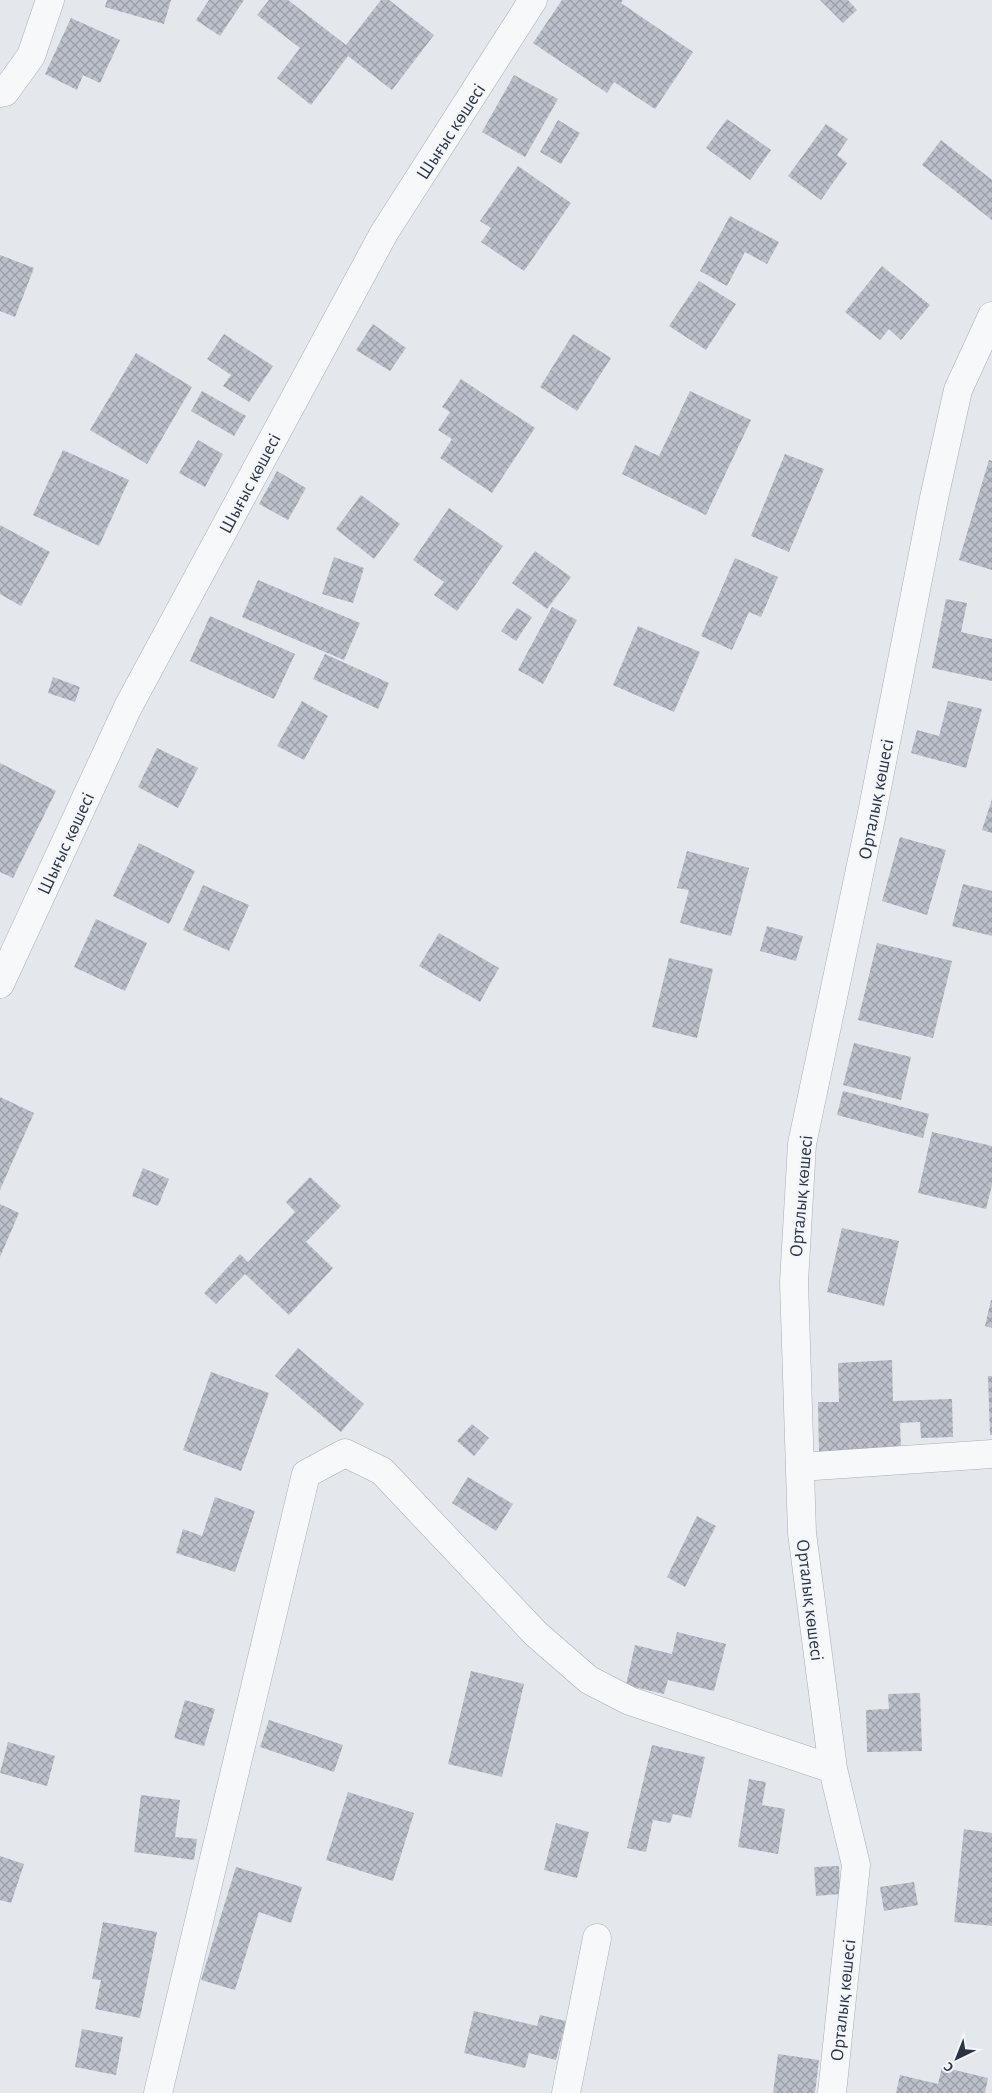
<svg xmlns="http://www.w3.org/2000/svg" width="992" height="2093" viewBox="0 0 992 2093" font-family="'Alegreya Sans',sans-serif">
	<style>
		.building { fill: url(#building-cross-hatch) }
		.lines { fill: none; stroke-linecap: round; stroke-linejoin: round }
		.minor-casing { stroke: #a9aeb7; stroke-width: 29 }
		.minor { stroke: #f7f8fa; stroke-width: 28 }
		.labels { text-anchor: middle; stroke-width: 4; stroke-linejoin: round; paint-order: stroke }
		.street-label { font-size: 19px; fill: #2b3445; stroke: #f4f6f9 }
	</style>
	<defs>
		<pattern id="building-cross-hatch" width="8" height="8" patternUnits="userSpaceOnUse" patternTransform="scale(1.25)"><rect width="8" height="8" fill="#bbc0ca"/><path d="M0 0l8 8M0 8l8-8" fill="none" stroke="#989da6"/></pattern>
	</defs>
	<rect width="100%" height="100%" fill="#e4e7ec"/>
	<path class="building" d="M 107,0 L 171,0 L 164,24 L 105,7 Z
		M 209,0 L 244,0 L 220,36 L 196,20 Z
		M 269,0 L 288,0 L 346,45 L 381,0 L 389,0 L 434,35 L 392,90 L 348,56 L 311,105 L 277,78 L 300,48 L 257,15 Z
		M 562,0 L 623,0 L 621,3 L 693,52 L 655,109 L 614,82 L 607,93 L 533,43 Z
		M 820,0 L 848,0 L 857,10 L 843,23 Z
		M 71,18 L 120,40 L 100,83 L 83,75 L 77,90 L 45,74 Z
		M 514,75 L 558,99 L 525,157 L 482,132 Z
		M 727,119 L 771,150 L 750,180 L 706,148 Z
		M 558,120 L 580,133 L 561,164 L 540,152 Z
		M 826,124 L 848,139 L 837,155 L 847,163 L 821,200 L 788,176 Z
		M 941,140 L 992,180 L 992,220 L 922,165 Z
		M 518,166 L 571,203 L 524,271 L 481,242 L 491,228 L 480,221 Z
		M 730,216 L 779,242 L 767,264 L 745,252 L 727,286 L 700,271 Z
		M 0,255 L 34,268 L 15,317 L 0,311 Z
		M 882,266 L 930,305 L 901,340 L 889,329 L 880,340 L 845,312 Z
		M 699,281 L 736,304 L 706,350 L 669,326 Z
		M 373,324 L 406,348 L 390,371 L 356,350 Z
		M 224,334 L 273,366 L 249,402 L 223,386 L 231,375 L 207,359 Z
		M 573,334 L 611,358 L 577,411 L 540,387 Z
		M 136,353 L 192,387 L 147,464 L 90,430 Z
		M 461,379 L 535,428 L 492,493 L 440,458 L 452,439 L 438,430 L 450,412 L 442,407 Z
		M 202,391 L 246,416 L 234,436 L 191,411 Z
		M 690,391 L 751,420 L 706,515 L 622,474 L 635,445 L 659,456 Z
		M 198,440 L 223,454 L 205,487 L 179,473 Z
		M 63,450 L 129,480 L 99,546 L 33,515 Z
		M 785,454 L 824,469 L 789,552 L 751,536 Z
		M 989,460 L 992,461 L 992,570 L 959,560 Z
		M 277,471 L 306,488 L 288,520 L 259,504 Z
		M 361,495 L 400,524 L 374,559 L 336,529 Z
		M 449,508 L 503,546 L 457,611 L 434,595 L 444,582 L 413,560 Z
		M 0,525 L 50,552 L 21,606 L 0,594 Z
		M 535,551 L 571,577 L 547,609 L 512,583 Z
		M 334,557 L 364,568 L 353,603 L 322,594 Z
		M 735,558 L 778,577 L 761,617 L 749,612 L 732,650 L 701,636 Z
		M 258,580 L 360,623 L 344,660 L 242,617 Z
		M 946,599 L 967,603 L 961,632 L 992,639 L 992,681 L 932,668 Z
		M 552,607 L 577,620 L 543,684 L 518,670 Z
		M 517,608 L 532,617 L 516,641 L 501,631 Z
		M 210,616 L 295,654 L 274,699 L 190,661 Z
		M 638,626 L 700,652 L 674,712 L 613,685 Z
		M 325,654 L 389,683 L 378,709 L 313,679 Z
		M 53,677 L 80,687 L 75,702 L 48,693 Z
		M 302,701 L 328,716 L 304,760 L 277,746 Z
		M 948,701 L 982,709 L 966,768 L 911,753 L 917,730 L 939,736 Z
		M 157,748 L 198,768 L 178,808 L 138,787 Z
		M 0,763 L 56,791 L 13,878 L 0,872 Z
		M 992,799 L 992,833 L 982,830 Z
		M 900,837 L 946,850 L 927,915 L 882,901 Z
		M 139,843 L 195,871 L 169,924 L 113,896 Z
		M 687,851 L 749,868 L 731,936 L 680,923 L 689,890 L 677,888 Z
		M 963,884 L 992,891 L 992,936 L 952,926 Z
		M 203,885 L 249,905 L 229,951 L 183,930 Z
		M 96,919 L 147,943 L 125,991 L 74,967 Z
		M 767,926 L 803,936 L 796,961 L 760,951 Z
		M 439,933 L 499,968 L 480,1002 L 419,966 Z
		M 877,943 L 952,961 L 933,1038 L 858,1020 Z
		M 669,958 L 713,969 L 697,1038 L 652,1027 Z
		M 854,1043 L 911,1057 L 901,1100 L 843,1085 Z
		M 843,1091 L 929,1114 L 923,1138 L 837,1115 Z
		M 0,1097 L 34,1113 L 0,1190 Z
		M 932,1132 L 992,1146 L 992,1185 L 986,1209 L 918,1193 Z
		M 143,1168 L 169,1179 L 158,1206 L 132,1196 Z
		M 310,1177 L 341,1206 L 306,1242 L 333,1268 L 289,1315 L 245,1274 L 216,1304 L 204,1293 L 240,1254 L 248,1262 L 295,1212 L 286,1202 Z
		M 0,1204 L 19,1213 L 0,1257 Z
		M 842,1228 L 899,1241 L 884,1306 L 827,1292 Z
		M 991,1300 L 992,1300 L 992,1328 L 985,1326 Z
		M 298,1348 L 364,1404 L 341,1432 L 275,1376 Z
		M 892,1360 L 893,1401 L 952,1399 L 953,1437 L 921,1438 L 920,1422 L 900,1423 L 901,1449 L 819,1452 L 818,1402 L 839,1402 L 838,1363 Z
		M 211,1372 L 269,1393 L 241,1471 L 183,1450 Z
		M 988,1376 L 992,1376 L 992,1435 L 990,1435 Z
		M 472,1424 L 489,1438 L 474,1456 L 457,1441 Z
		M 468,1477 L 513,1504 L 496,1531 L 452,1503 Z
		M 215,1497 L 255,1511 L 235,1572 L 176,1553 L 183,1529 L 202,1536 Z
		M 697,1516 L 716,1526 L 685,1587 L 667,1577 Z
		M 677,1632 L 726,1644 L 714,1691 L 668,1680 L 664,1694 L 626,1685 L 635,1645 L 672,1654 Z
		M 471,1671 L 524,1684 L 502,1777 L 448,1764 Z
		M 920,1693 L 922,1751 L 867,1752 L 866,1710 L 889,1709 L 888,1694 Z
		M 185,1700 L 215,1709 L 204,1746 L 174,1738 Z
		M 269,1720 L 343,1745 L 334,1772 L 260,1747 Z
		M 8,1742 L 55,1756 L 47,1786 L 0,1773 Z
		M 652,1745 L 705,1757 L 691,1818 L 673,1814 L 670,1823 L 653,1820 L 646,1852 L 627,1848 Z
		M 749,1779 L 766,1782 L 762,1805 L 785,1809 L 778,1854 L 738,1847 Z
		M 348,1792 L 414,1813 L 393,1881 L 326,1860 Z
		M 141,1795 L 180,1800 L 175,1837 L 197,1839 L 194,1860 L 134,1852 Z
		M 556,1823 L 589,1832 L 577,1878 L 544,1870 Z
		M 964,1829 L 992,1833 L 992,1926 L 954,1922 Z
		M 0,1856 L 24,1864 L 11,1903 L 0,1900 Z
		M 839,1866 L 840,1894 L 816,1896 L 814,1867 Z
		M 236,1867 L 302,1887 L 291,1923 L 259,1912 L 235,1990 L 201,1980 Z
		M 914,1882 L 918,1905 L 884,1911 L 880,1887 Z
		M 103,1922 L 157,1932 L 140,2018 L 95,2009 L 101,1980 L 92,1979 Z
		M 474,2011 L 537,2026 L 540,2015 L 566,2021 L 556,2060 L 529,2053 L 525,2068 L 464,2053 Z
		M 82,2029 L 123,2037 L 116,2075 L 75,2067 Z
		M 778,2054 L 819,2060 L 815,2093 L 773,2093 Z
		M 942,2067 L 988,2078 L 985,2093 L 896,2093 L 900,2075 L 938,2084 Z"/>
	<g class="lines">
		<defs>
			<path id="minor" d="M 0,93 L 5,92 L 31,56 L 50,0
				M 0,984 L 128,707 L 384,233 L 533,0
				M 800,1467 L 992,1454
				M 158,2093 L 306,1474 L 345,1453 L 382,1471 L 536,1634 L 589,1680 L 630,1701 L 833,1769
				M 566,2093 L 597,1938
				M 832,2093 L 856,1865 L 833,1769 L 802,1533 L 794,1282 L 802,1144 L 872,813 L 934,498 L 958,390 L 992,316"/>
		</defs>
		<use href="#minor" class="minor-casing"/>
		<use href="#minor" class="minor"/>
	</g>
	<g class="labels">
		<g class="street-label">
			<text transform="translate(450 131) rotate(-57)" y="7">Шығыс көшесі</text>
			<text transform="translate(249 483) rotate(-62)" y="7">Шығыс көшесі</text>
			<text transform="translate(875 799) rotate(-79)" y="7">Орталық көшесі</text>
			<text transform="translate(65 843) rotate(-65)" y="7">Шығыс көшесі</text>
			<text transform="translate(800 1196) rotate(-85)" y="7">Орталық көшесі</text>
			<text transform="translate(811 1600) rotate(83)" y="7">Орталық көшесі</text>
			<text transform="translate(842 2000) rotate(-84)" y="7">Орталық көшесі</text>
		</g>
	</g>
	<g transform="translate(957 2058) rotate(223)" stroke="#f4f6f9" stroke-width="4" paint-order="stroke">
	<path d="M0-4L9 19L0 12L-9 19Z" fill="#2b3445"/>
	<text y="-8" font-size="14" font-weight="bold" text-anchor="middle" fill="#2b3445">С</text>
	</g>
</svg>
